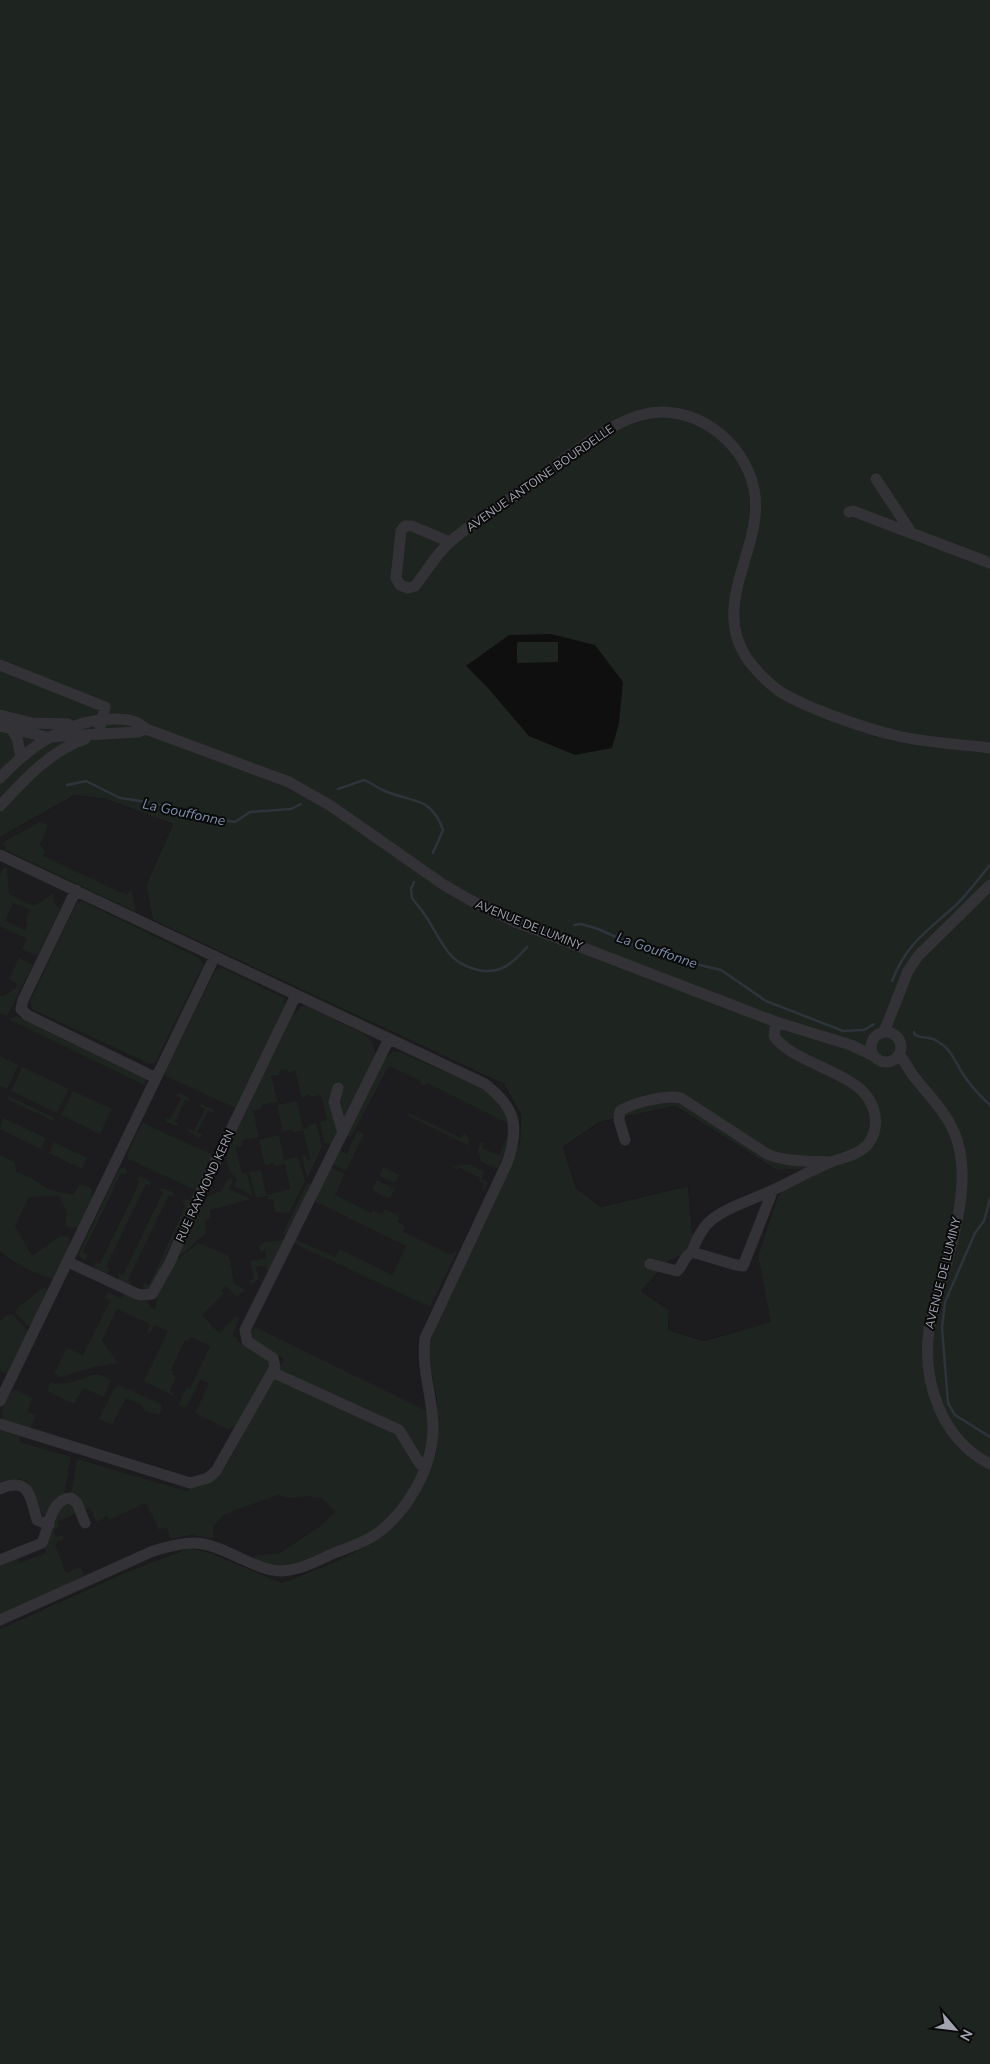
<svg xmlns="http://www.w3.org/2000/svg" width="990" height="2064" viewBox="0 0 990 2064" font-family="'Nunito Sans',sans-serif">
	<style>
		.built { fill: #1c1b1d }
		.green { fill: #1e241f; fill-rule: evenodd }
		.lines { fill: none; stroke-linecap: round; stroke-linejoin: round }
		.stream { stroke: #2e343b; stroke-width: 2.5 }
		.minor { stroke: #333337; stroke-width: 11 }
		.labels { text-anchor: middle; stroke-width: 4; stroke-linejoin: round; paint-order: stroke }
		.street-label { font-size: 12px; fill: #a2a4b0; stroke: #0a0a0b }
		.water-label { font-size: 14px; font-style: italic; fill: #7b8da8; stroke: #0a0a0b }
	</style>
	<rect width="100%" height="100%" fill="#0f0f10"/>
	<path class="built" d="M 75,795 L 106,799 L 173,824 L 146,885 L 153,920 L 504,1084 L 521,1115 L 520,1142 L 427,1351 L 437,1400 L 437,1450 L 425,1481 L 379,1539 L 335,1562 L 282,1583 L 208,1552 L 189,1548 L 124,1573 L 0,1629 L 0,837 Z
		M 675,1106 L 775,1169 L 802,1169 L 778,1196 L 758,1256 L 772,1322 L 704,1341 L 668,1330 L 669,1310 L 641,1291 L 668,1261 L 699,1249 L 692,1231 L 688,1186 L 601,1207 L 576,1188 L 563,1147 L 599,1122 Z"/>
	<path class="green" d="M 0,0 L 990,0 L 990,2064 L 0,2064 L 0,1629 L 124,1573 L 189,1548 L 208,1552 L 282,1583 L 335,1562 L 379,1539 L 425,1481 L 437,1450 L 437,1400 L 427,1351 L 439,1318 L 520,1142 L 521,1115 L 504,1084 L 153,920 L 146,885 L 173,824 L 106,799 L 75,795 L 0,837 ZM 551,634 L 595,645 L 623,682 L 619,723 L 612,748 L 575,755 L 529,736 L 488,688 L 466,666 L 509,635 ZM 675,1106 L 775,1169 L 801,1169 L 778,1196 L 758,1256 L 771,1322 L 704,1341 L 668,1330 L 669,1310 L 641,1291 L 668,1261 L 699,1249 L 692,1231 L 688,1186 L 601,1207 L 576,1188 L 563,1147 L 599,1122 Z
		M 517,642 L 558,642 L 558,662 L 517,663 Z
		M 40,822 L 48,825 L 40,845 L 45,851 L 43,856 L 127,895 L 130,890 L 132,892 L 136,912 L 6,850 L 5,845 L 1,845 L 5,841 Z
		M 4,867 L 7,868 L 9,894 L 34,906 L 53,893 L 54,902 L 60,909 L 37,956 L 22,949 L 27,939 L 0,926 L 0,874 ZM 13,903 L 30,910 L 25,921 L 28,922 L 25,930 L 5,921 Z
		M 77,902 L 84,902 L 199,958 L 203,965 L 155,1063 L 148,1063 L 32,1009 L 30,1001 Z
		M 19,958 L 33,964 L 7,1016 L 0,1013 L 0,995 L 3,996 L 15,989 L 17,984 L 9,979 Z
		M 223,968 L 284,998 L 285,1006 L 235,1108 L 166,1076 L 166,1070 L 215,971 Z
		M 302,1006 L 307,1006 L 364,1034 C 373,1041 375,1045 375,1057 L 332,1145 L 324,1142 L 320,1122 L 327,1120 L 321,1095 L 311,1097 L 310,1094 L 302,1098 L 295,1070 L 288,1073 L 287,1069 L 279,1071 L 279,1075 L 271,1076 L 278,1102 L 261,1105 L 261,1109 L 253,1111 L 259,1137 L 242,1140 L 243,1146 L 236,1148 L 242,1174 L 247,1173 L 253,1196 L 234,1186 L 237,1180 C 226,1166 224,1164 229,1147 L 292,1016 Z
		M 17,1016 L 145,1077 L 146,1086 L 8,1019 Z
		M 393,1052 L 400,1052 L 477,1086 L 490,1093 L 507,1113 L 510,1136 L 498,1169 L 481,1162 L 478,1150 L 481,1142 L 485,1143 L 482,1148 L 499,1155 L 507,1136 L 507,1123 L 427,1083 L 425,1086 L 420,1084 L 421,1081 L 389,1066 L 351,1137 L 347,1135 L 340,1150 L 347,1154 L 357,1131 L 364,1134 L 346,1171 L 331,1164 L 382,1061 Z
		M 0,1056 L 18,1065 L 7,1089 L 0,1086 Z
		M 22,1067 L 69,1089 L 57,1113 L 11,1091 Z
		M 73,1091 L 112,1109 L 100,1134 L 61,1115 Z
		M 180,1093 L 188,1097 L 190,1102 L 185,1100 L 175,1122 L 179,1124 L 176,1126 L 166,1122 L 165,1117 L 170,1119 L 181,1098 L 175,1095 Z
		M 8,1096 L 55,1118 L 53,1121 L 7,1099 Z
		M 297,1101 L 303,1129 L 308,1128 L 308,1125 L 316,1123 L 322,1146 L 307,1179 L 302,1156 L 306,1155 L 307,1160 L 310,1159 L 303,1130 L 293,1132 L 292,1129 L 283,1132 L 277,1105 Z
		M 202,1104 L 214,1110 L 213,1113 L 208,1111 L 197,1132 L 203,1135 L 198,1138 L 188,1131 L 188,1129 L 194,1131 L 205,1109 L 199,1106 Z
		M 409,1113 L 461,1138 L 464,1133 L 469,1139 L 468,1150 L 466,1150 L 468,1145 L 408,1116 Z
		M 3,1118 L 46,1138 L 41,1149 L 0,1129 Z
		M 143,1123 L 211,1154 L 213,1159 L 196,1190 L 128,1159 L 127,1154 L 141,1125 Z
		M 279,1135 L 284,1160 L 298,1157 L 305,1181 L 289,1213 L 275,1212 L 273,1199 L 268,1199 L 267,1196 L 256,1198 L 249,1172 L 261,1170 L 266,1195 L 290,1189 L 285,1164 L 275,1167 L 273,1163 L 265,1166 L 259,1140 Z
		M 54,1142 L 87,1158 L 82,1169 L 49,1153 Z
		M 0,1155 L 15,1162 L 16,1172 L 31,1178 L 48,1189 L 73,1195 L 80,1184 L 91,1188 L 93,1197 L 79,1226 L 72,1228 L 65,1226 L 67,1212 L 59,1196 L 29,1197 L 15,1226 L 32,1256 L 60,1236 L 69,1237 L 70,1245 L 54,1279 C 33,1273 17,1265 0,1251 Z
		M 469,1164 L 485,1172 L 481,1179 L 488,1182 L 484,1189 L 482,1188 L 484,1184 L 479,1181 L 480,1178 L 458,1167 L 457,1170 L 452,1167 Z
		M 330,1167 L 345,1174 L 335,1195 L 371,1213 L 373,1210 L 382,1215 L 385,1209 L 400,1217 L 397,1222 L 405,1226 L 403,1232 L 452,1255 L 456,1250 L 457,1252 L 430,1307 L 293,1243 L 295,1239 L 335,1257 L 339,1249 L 392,1275 L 406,1246 L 314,1201 Z
		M 383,1167 L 399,1175 L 395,1183 L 379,1176 Z
		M 121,1168 L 125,1168 L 127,1171 L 126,1175 L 121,1174 L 83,1252 L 88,1255 L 86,1259 L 84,1260 L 78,1255 L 118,1171 Z
		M 140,1176 L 150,1181 L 150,1186 L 146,1184 L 106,1267 L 110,1269 L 108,1273 L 105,1274 L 95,1269 L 94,1262 L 100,1264 L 140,1181 L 136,1179 Z
		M 230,1178 L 233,1180 L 229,1189 L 251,1199 L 210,1210 L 211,1218 L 205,1221 L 206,1233 C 196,1240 187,1253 177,1257 L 206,1197 L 221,1191 L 228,1179 Z
		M 377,1180 L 395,1189 L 390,1199 L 372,1190 Z
		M 307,1183 L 313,1186 L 288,1234 L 282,1235 Z
		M 161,1188 L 173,1192 L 174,1196 L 169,1195 L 128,1280 L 133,1282 L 129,1284 L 119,1280 L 119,1273 L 123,1275 L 163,1192 L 159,1190 Z
		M 184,1199 L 190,1200 L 189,1207 L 157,1275 L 148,1290 L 143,1289 L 143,1285 L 145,1283 L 149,1285 L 185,1207 L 185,1205 L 182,1203 Z
		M 283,1240 L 284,1242 L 271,1271 L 266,1269 L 265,1265 L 256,1267 L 259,1279 L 251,1285 L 249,1280 L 254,1279 L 250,1261 L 267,1258 L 265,1251 L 260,1252 L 259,1246 L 264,1242 Z
		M 198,1243 L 227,1255 L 230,1259 L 234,1283 L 245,1290 L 237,1297 L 226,1286 L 222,1290 L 224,1293 L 202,1315 L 219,1333 L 236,1316 L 239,1320 L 232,1335 L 238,1338 L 237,1341 L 270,1359 L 271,1363 L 237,1426 L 228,1429 L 195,1413 L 209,1384 L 201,1379 L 186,1408 L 178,1405 L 187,1387 L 190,1389 L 210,1346 L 191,1337 L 188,1341 L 185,1340 L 171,1370 L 174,1371 L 172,1374 L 176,1376 L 170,1391 L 174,1394 L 173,1396 L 144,1381 L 168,1331 L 154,1325 L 150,1333 L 147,1332 L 150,1324 L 117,1309 L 102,1340 L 118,1363 L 94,1367 L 61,1377 L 54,1374 L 67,1348 L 83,1355 L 110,1301 L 105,1298 L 108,1292 L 120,1298 L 126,1293 L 141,1301 L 147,1301 L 151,1308 L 155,1309 L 157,1296 L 175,1261 Z
		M 44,1287 L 49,1292 L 32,1327 L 27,1325 L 15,1313 L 18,1307 Z
		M 8,1314 L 13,1315 L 28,1331 L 9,1373 L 0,1371 L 0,1321 Z
		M 255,1327 L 427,1411 L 429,1435 L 427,1453 L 403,1502 L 379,1527 L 359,1538 L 292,1565 L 279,1567 L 259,1561 L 252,1556 L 280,1553 L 322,1525 L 335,1512 L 322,1498 L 306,1496 L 288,1498 L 278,1495 L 236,1510 L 224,1515 L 213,1527 L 213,1539 L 191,1535 L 170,1539 L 167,1527 L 159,1530 L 146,1503 L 109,1520 L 107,1516 L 96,1522 L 90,1508 L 84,1510 L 71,1495 L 77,1459 L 189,1492 L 190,1486 C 206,1487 215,1479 225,1468 L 284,1359 L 250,1337 L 251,1331 Z
		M 93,1375 L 101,1375 L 111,1380 L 104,1397 L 83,1388 L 74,1404 L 47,1391 L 50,1382 C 64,1387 80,1379 93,1375 Z
		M 119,1385 L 161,1404 L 162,1408 L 159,1415 L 144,1411 L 142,1405 L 126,1398 L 112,1425 L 99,1419 L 114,1389 Z
		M 14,1389 L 33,1398 L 27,1411 L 36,1416 L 29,1430 L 3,1420 C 0,1409 7,1397 14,1389 Z
		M 0,1430 L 20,1436 L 19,1442 L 71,1457 L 64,1495 C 52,1498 50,1508 46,1519 L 38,1508 L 28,1482 L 19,1478 L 0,1485 Z
		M 71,1503 L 77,1513 L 57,1522 L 59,1527 L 55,1529 L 54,1533 L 57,1537 L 62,1535 L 64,1539 L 55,1544 L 66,1573 L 80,1567 L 84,1576 L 0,1615 L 0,1563 L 16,1557 L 19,1563 L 46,1553 L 44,1546 L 59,1510 L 62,1504 Z"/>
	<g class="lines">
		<path class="stream" d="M 67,785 L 86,781 L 120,798 L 154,803 L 188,814 L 235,822 L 250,812 L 291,809 L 301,804
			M 338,789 L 364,780 C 372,783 377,788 385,791 C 413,803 431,796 443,830 L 433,853
			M 414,882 L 411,889 L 412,898 C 418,906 425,914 430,923 C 444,946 449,963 478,970 C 500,975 513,963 527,947
			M 574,925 L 581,924 L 598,929 L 641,948 L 674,959 L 721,970 L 766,1001 L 843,1031 L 864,1030 L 874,1024
			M 892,981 C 907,942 928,931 957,904 C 969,892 979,878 990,865
			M 914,1032 L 915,1035 C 923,1039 929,1036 937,1041 C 950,1048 954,1059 961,1071 C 969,1084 979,1095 990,1105
			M 990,1199 L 984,1221 L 975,1233 L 945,1302 L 942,1328 L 948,1403 L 955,1415 L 990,1437"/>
		<path class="minor" d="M 876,479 L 911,532
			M 849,512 L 853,511 L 990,563
			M 450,542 L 412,526 L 405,526 L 401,531 L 396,578 L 400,585 L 408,588 L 415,586 C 427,571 437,553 451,541 C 473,522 499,507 523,490 C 555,467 604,425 641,415 C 692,401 744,440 754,489 C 766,547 708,602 748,660 C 756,670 768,683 779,691 C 806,708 866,729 898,736 C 928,743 960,744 990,748
			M 0,665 L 105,707 L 100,727
			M 0,715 L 32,723 L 68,724
			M 0,726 L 47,737 L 138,732 L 146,729
			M 12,730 L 17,738 L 21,757
			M 0,778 C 30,746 68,719 114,719 C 126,719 137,720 146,729 L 289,782 L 331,806 L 444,885 L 470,900 L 516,922 L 776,1022 L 851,1045 L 874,1056
			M 0,806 C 25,779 50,751 85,739
			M 0,855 L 485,1084 C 516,1108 520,1127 507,1163 L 425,1338 C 421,1370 433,1397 433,1428 C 433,1467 407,1513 375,1535 C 363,1543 349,1547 337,1552 C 317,1560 293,1575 272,1570 C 261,1568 250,1562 240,1558 C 203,1540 193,1539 153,1551 L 0,1620
			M 76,890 L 23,1000 L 21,1009 L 27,1015 L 156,1078
			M871 1047a15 15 0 1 1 30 0a15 15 0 1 1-30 0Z
			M 884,1032 L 908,971 L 918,956 L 990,885
			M 900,1055 C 904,1061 908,1068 912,1074 C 927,1094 944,1109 954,1132 C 979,1188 940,1273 929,1330 C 922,1381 941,1439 990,1464
			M 338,1088 L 334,1102 L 343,1133
			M 625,1140 L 619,1120 L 620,1111 C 632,1103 667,1094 681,1098 L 767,1154 C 787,1162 806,1161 828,1162
			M 692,1252 C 696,1240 700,1231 709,1222 C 726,1207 752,1200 773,1190 C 792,1181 812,1170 831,1162 C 844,1157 859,1155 868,1144 C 879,1130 877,1111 868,1098 C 852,1072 791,1062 774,1036 L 776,1022
			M 68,1262 L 135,1293 L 141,1295 L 152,1294 L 170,1262 L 198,1198 L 296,995
			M 650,1264 L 677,1271 C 684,1265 682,1258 692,1252 L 736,1265 L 743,1266 L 773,1190
			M 272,1372 L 399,1430 L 420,1464 L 425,1467
			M 0,1401 L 215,956
			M 0,1424 L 190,1483 L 208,1478 L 216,1471 L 275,1367 L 273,1358 L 247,1341 L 245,1330 L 389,1039
			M 0,1489 C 30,1476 30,1497 37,1520 L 49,1525
			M 0,1560 L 42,1543 C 49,1528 50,1499 71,1498 L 77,1503 L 85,1523"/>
	</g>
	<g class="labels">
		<g class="street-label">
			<text transform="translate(540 478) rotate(-35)" y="4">AVENUE ANTOINE BOURDELLE</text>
			<text transform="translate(529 925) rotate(22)" y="4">AVENUE DE LUMINY</text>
			<text transform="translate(205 1186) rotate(-65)" y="4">RUE RAYMOND KERN</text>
			<text transform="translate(943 1273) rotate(-76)" y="4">AVENUE DE LUMINY</text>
		</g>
		<g class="water-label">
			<text transform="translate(184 812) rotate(12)" y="5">La Gouffonne</text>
			<text transform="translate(657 950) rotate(19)" y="5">La Gouffonne</text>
		</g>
	</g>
	<g transform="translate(955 2029) rotate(118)" stroke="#0a0a0b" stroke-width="4" paint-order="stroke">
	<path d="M0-4L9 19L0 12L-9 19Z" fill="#a2a4b0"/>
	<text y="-8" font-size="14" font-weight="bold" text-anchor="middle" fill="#a2a4b0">N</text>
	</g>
</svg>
